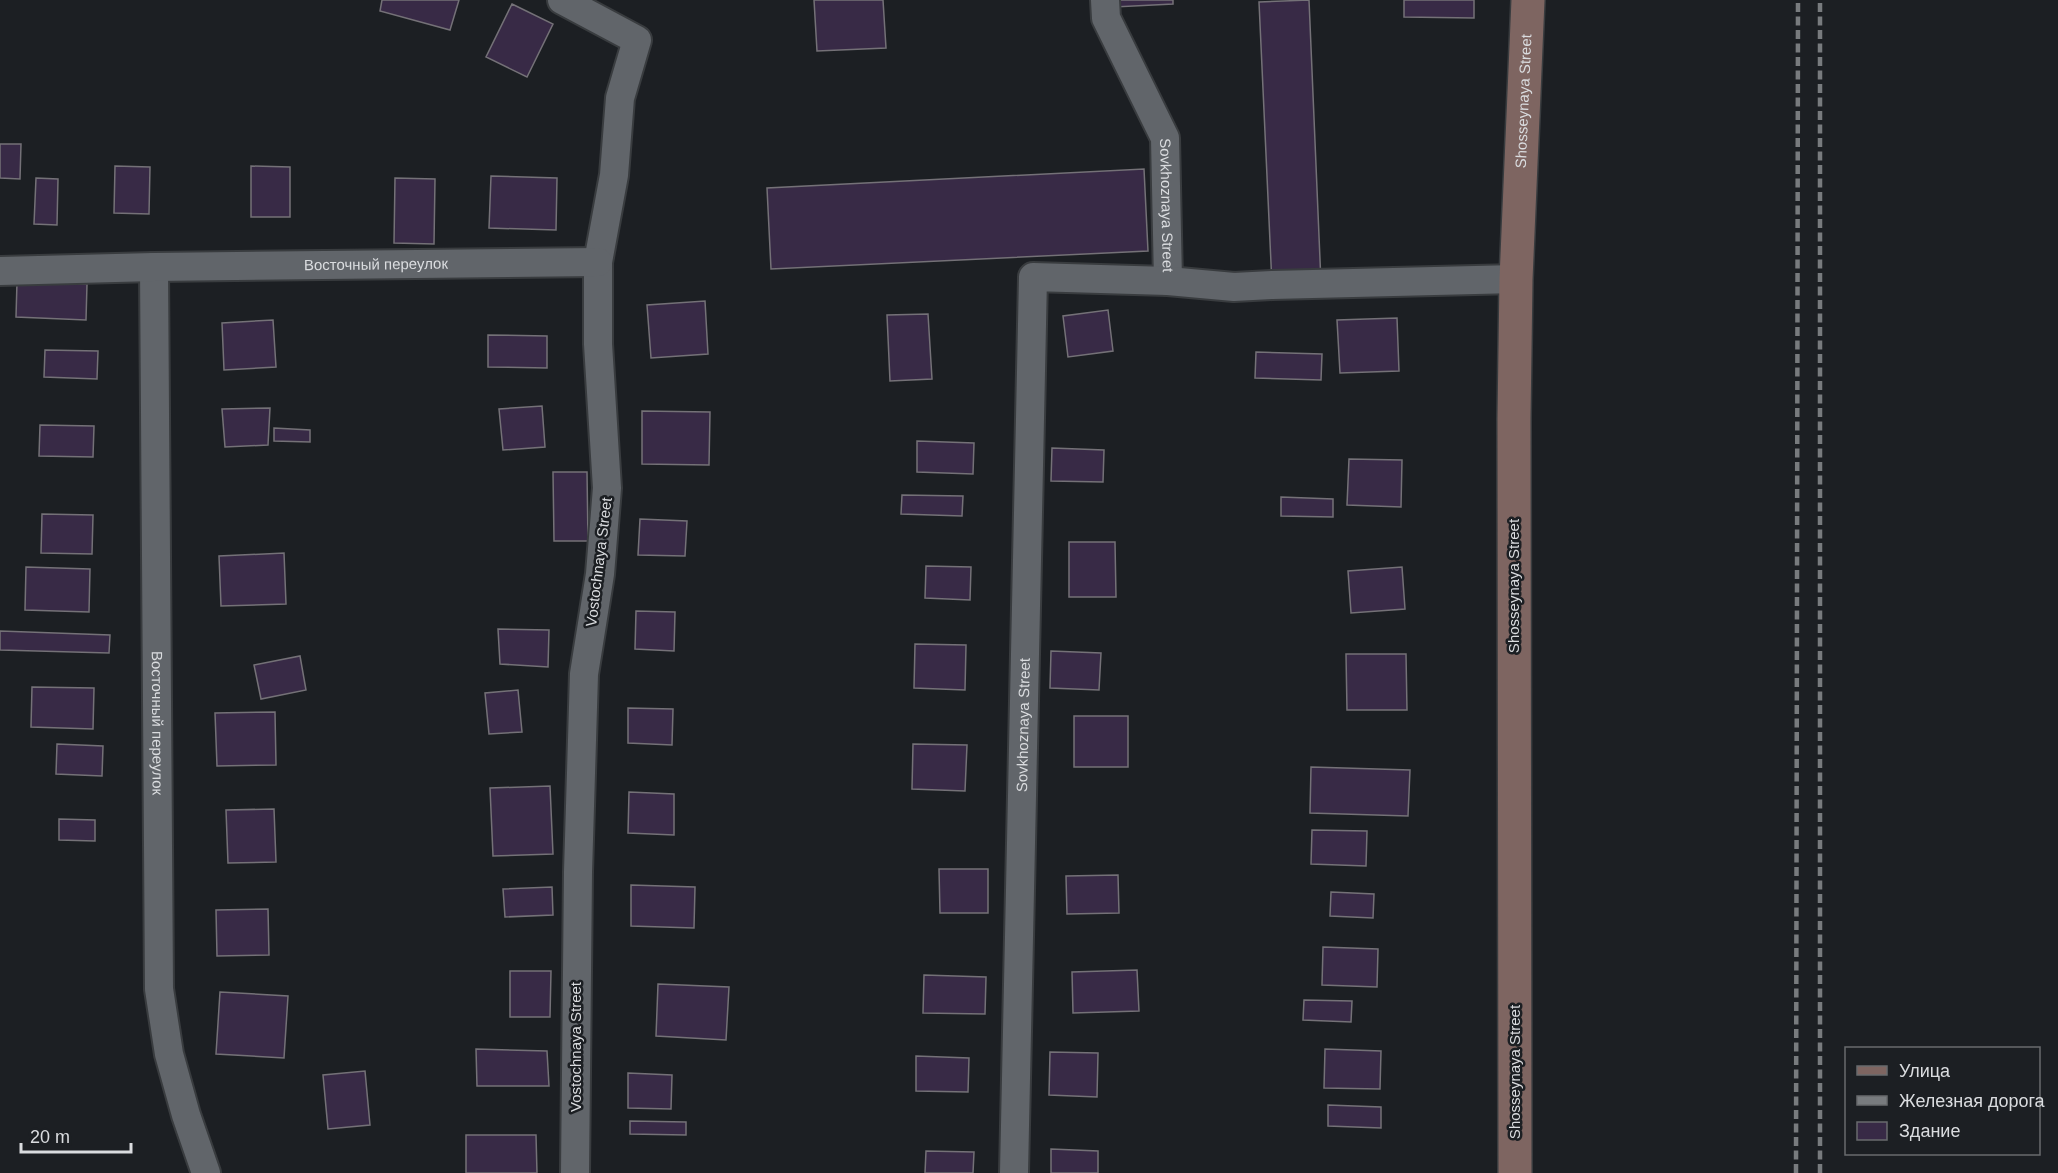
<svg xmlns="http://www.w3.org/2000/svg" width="2058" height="1173" viewBox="0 0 2058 1173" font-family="Helvetica,sans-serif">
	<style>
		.building { fill: #382a46; stroke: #747177; stroke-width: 1.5 }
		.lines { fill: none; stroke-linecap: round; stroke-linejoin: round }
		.street-casing { stroke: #393c3f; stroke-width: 32 }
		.secondary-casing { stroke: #393c3f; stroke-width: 36 }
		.street { stroke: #61656a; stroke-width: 28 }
		.secondary { stroke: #7e6561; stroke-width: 33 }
		.rail { stroke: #787b7e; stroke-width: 4.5; stroke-dasharray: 9 4.5; stroke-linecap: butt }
		.labels { text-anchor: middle; stroke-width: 5; stroke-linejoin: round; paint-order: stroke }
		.street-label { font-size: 15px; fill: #dadcdf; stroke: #1c1f23 }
	</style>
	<rect width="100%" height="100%" fill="#1c1f23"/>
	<path class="building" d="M 382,0 L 459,0 L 450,30 L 380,11 Z
		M 814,0 L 883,0 L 886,48 L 817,51 Z
		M 1114,0 L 1173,0 L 1173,4 L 1114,7 Z
		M 1309,0 L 1321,283 L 1272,285 L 1259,2 Z
		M 1404,0 L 1474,0 L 1474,18 L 1404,17 Z
		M 512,4 L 553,24 L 527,77 L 486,57 Z
		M 0,144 L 21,144 L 20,179 L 0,178 Z
		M 115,166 L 150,167 L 149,214 L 114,213 Z
		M 251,166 L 290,167 L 290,217 L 251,217 Z
		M 1144,169 L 1148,251 L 771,269 L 767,188 Z
		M 491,176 L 557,178 L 556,230 L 489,228 Z
		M 36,178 L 58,179 L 57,225 L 34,224 Z
		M 395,178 L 435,179 L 434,244 L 394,243 Z
		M 17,282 L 87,284 L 86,320 L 16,317 Z
		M 705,301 L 708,354 L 651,358 L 647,305 Z
		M 1108,310 L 1113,351 L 1068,357 L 1063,316 Z
		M 928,314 L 932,379 L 890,381 L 887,315 Z
		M 1397,318 L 1399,371 L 1340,373 L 1337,320 Z
		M 273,320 L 276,367 L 224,370 L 222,323 Z
		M 488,335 L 547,336 L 547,368 L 488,367 Z
		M 45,350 L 98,351 L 97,379 L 44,377 Z
		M 1256,352 L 1322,354 L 1321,380 L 1255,378 Z
		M 542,406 L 545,447 L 503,450 L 499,409 Z
		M 270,408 L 268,445 L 225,447 L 222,409 Z
		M 642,411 L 710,412 L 709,465 L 642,464 Z
		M 40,425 L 94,426 L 93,457 L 39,456 Z
		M 274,428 L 310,430 L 310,442 L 274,441 Z
		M 917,441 L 974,443 L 973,474 L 917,472 Z
		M 1052,448 L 1104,450 L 1103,482 L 1051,481 Z
		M 1349,459 L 1402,460 L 1401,507 L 1347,505 Z
		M 553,472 L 587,472 L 588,541 L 554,541 Z
		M 902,495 L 963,496 L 962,516 L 901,514 Z
		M 1281,497 L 1333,499 L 1333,517 L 1281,516 Z
		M 42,514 L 93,515 L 92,554 L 41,553 Z
		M 640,519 L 687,521 L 685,556 L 638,555 Z
		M 1069,542 L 1115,542 L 1116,597 L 1069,597 Z
		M 284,553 L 286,604 L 221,606 L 219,556 Z
		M 926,566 L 971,567 L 970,600 L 925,598 Z
		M 26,567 L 90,569 L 89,612 L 25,610 Z
		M 1402,567 L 1405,609 L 1351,613 L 1348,571 Z
		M 636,611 L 675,612 L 674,651 L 635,649 Z
		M 498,629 L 549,630 L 548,667 L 500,664 Z
		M 0,631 L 110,635 L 109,653 L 0,650 Z
		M 915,644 L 966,645 L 965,690 L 914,688 Z
		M 1051,651 L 1101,653 L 1099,690 L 1050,688 Z
		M 1346,654 L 1406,654 L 1407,710 L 1347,710 Z
		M 300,656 L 306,690 L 261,699 L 254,665 Z
		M 32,687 L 94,688 L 93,729 L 31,727 Z
		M 518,690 L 522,732 L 489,734 L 485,693 Z
		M 628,708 L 673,709 L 672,745 L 628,743 Z
		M 275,712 L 276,765 L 217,766 L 215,713 Z
		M 1074,716 L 1128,716 L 1128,767 L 1074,767 Z
		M 57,744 L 103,746 L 102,776 L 56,774 Z
		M 913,744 L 967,745 L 965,791 L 912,789 Z
		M 1311,767 L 1410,770 L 1408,816 L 1310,813 Z
		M 550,786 L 553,854 L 493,856 L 490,788 Z
		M 629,792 L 674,794 L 674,835 L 628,833 Z
		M 274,809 L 276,862 L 228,863 L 226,810 Z
		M 59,819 L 95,820 L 95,841 L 59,840 Z
		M 1312,830 L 1367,831 L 1366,866 L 1311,864 Z
		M 939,869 L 988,869 L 988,913 L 940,913 Z
		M 1118,875 L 1119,913 L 1067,914 L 1066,876 Z
		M 631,885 L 695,887 L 694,928 L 631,926 Z
		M 552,887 L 553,915 L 505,917 L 503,889 Z
		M 1331,892 L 1374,894 L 1373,918 L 1330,916 Z
		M 268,909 L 269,955 L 217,956 L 216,910 Z
		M 1323,947 L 1378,949 L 1377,987 L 1322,985 Z
		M 1137,970 L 1139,1011 L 1073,1013 L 1072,972 Z
		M 510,971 L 551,971 L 550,1017 L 510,1017 Z
		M 924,975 L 986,977 L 985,1014 L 923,1013 Z
		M 658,984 L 729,987 L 726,1040 L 656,1036 Z
		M 220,992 L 288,996 L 284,1058 L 216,1054 Z
		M 1304,1000 L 1352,1001 L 1351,1022 L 1303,1020 Z
		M 476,1049 L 547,1051 L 549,1086 L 477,1086 Z
		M 1325,1049 L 1381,1051 L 1380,1089 L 1324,1088 Z
		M 1050,1052 L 1098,1053 L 1097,1097 L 1049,1095 Z
		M 916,1056 L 969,1058 L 968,1092 L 916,1091 Z
		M 365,1071 L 370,1125 L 328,1129 L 323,1075 Z
		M 628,1073 L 672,1075 L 671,1109 L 628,1108 Z
		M 1328,1105 L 1381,1107 L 1381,1128 L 1328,1126 Z
		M 630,1121 L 686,1122 L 686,1135 L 630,1134 Z
		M 466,1135 L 536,1135 L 537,1173 L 466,1173 Z
		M 1051,1149 L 1098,1151 L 1098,1173 L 1051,1173 Z
		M 926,1151 L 974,1152 L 973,1173 L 925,1173 Z"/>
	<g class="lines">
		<defs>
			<g id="street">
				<path d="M 562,0 L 637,40 L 620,98 L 614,175 L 598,262 L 598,344 L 607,488 L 600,574 L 584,674 L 578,872 L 575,1173"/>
				<path id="s1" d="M 1105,0 L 1106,18 L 1165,138 L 1168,281"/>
				<path id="s2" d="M 154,267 L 159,989 L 169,1054 L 186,1115 L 206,1173"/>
				<path id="s3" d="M 0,271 L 154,267 L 598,262"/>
				<path id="s4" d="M 1014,1173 L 1033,277 L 1168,281 L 1234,287 L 1272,285 L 1516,279"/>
			</g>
			<g id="secondary">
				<path id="s5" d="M 1515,1173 L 1514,418 L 1516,279 L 1528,0"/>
			</g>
		</defs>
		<use href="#street" class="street-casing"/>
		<use href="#secondary" class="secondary-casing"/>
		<use href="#street" class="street"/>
		<use href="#secondary" class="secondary"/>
		<path class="rail" d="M 1796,1173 L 1798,0
			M 1820,1173 L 1820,0"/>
	</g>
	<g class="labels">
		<g class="street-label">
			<text dy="5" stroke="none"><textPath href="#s5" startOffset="1072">Shosseynaya Street</textPath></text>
			<text dy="5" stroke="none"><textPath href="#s1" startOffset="219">Sovkhoznaya Street</textPath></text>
			<text dy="5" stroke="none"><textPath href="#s3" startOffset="376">Восточный переулок</textPath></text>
			<text transform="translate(599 562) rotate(-83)" y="5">Vostochnaya Street</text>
			<text transform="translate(1514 586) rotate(-90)" y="5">Shosseynaya Street</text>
			<text dy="5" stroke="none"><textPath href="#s2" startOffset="456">Восточный переулок</textPath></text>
			<text dy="5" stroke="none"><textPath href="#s4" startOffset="448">Sovkhoznaya Street</textPath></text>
			<text transform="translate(576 1047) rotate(-90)" y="5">Vostochnaya Street</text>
			<text transform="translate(1515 1072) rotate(-90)" y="5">Shosseynaya Street</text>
		</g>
	</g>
	<rect x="1845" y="1047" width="195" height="108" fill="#1c1f23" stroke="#686b6e" stroke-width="1.5"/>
	<rect x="1857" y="1066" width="30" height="9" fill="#7e6561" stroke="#686b6e" stroke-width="1.5"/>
	<text x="1899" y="1077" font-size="18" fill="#dadcdf">Улица</text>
	<rect x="1857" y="1096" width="30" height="9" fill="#787b7e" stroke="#686b6e" stroke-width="1.5"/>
	<text x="1899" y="1107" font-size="18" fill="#dadcdf">Железная дорога</text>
	<rect x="1857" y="1122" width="30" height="18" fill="#382a46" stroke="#686b6e" stroke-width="1.5"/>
	<text x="1899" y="1137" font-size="18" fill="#dadcdf">Здание</text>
	<path d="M21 1143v9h110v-9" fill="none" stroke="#dadcdf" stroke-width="3"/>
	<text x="30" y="1143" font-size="18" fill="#dadcdf" stroke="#1c1f23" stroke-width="4.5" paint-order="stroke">20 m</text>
</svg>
